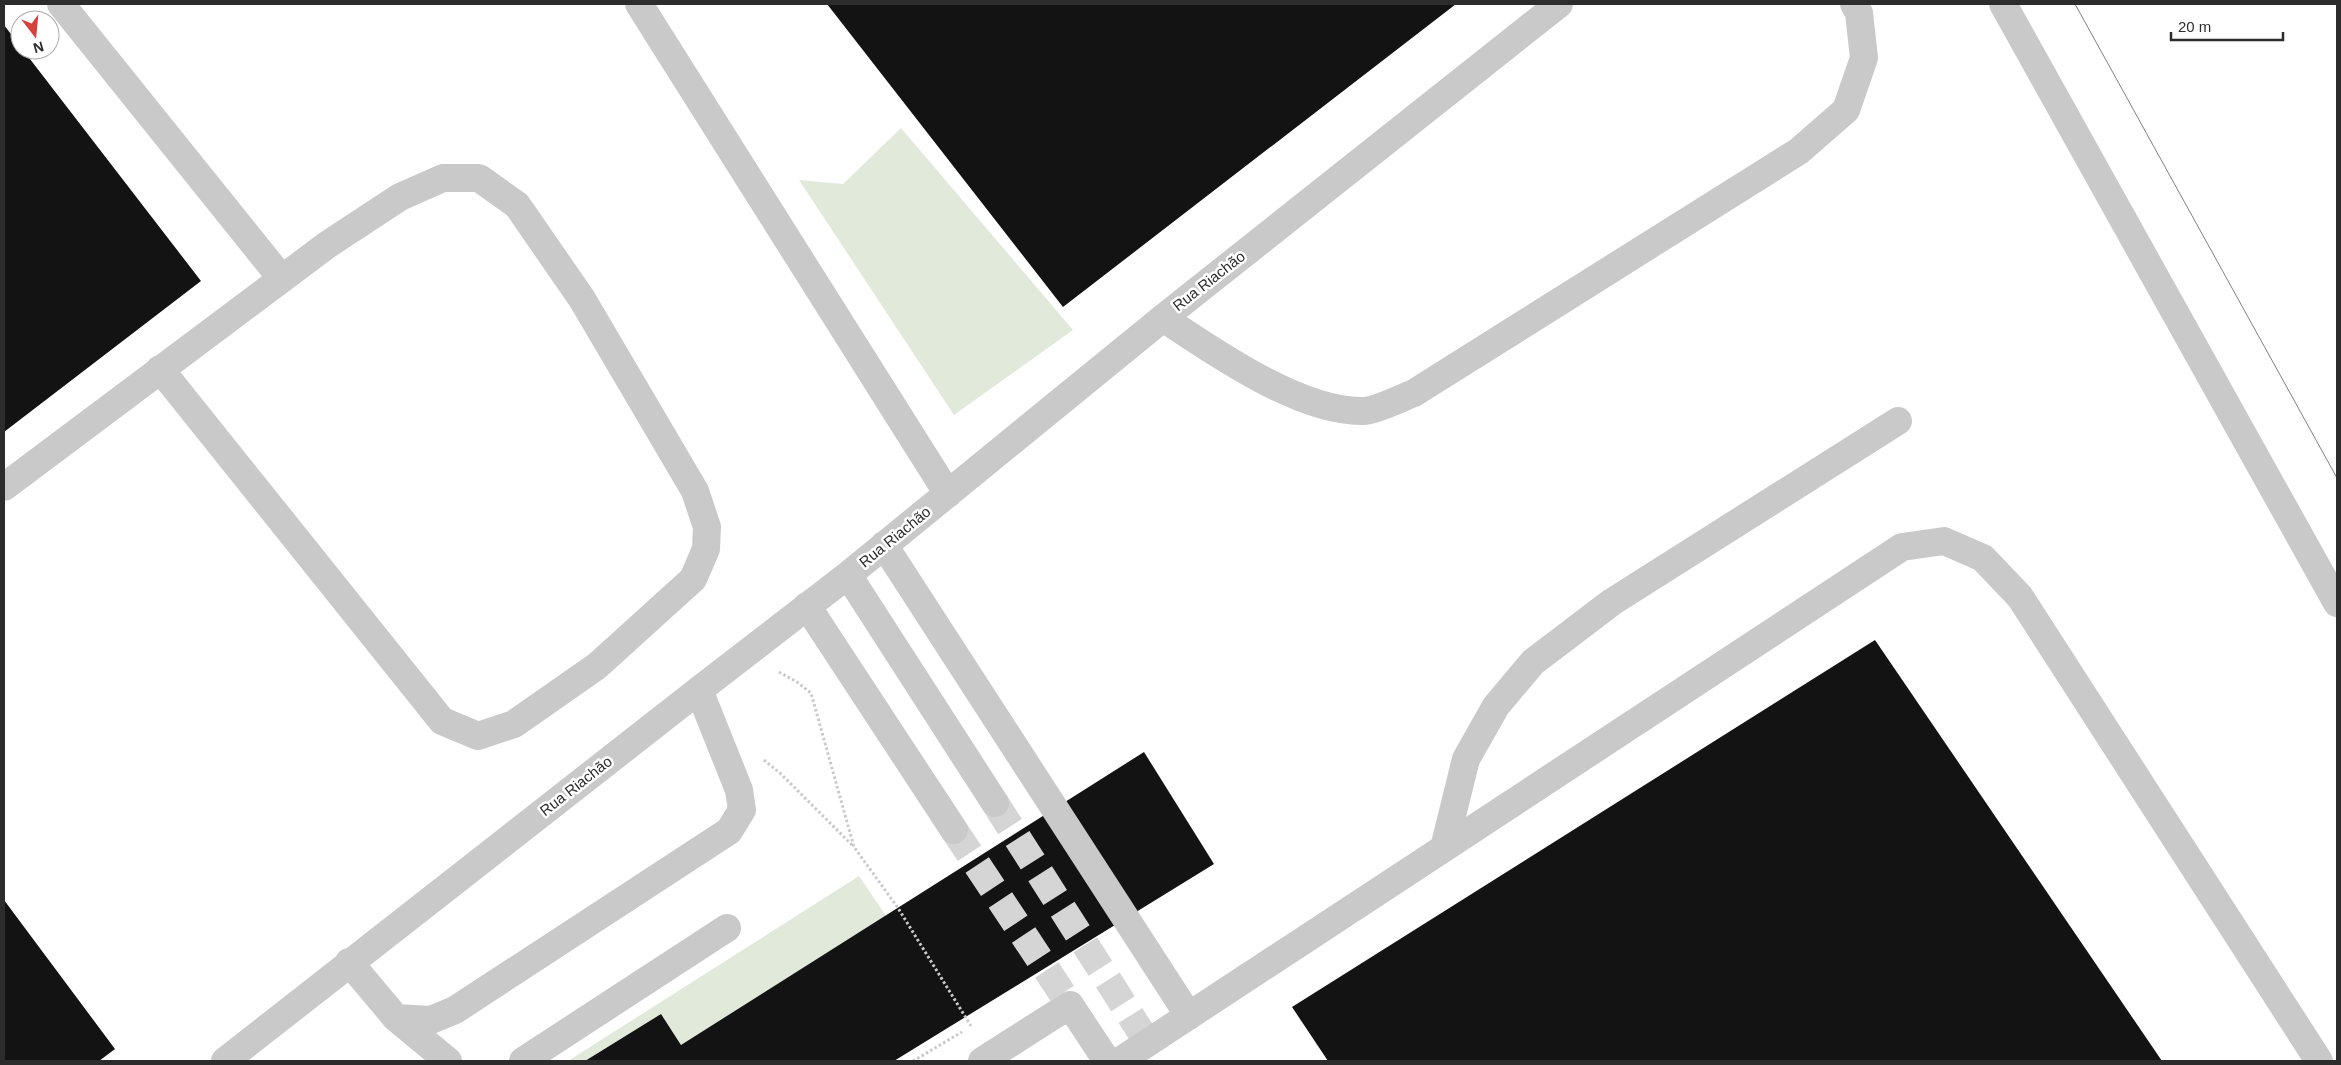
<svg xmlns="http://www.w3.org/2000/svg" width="2341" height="1065" viewBox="0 0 2341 1065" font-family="Arial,sans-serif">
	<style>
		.green { fill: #e1e9da }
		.building { fill: #131313 }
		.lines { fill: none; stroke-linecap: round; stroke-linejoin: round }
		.minor-tunnel { stroke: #d5d5d5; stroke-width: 28; stroke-dasharray: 28 14; stroke-linecap: butt }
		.path { stroke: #c9c9c9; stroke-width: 3; stroke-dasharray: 2.5 2.5; stroke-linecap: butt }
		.minor { stroke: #c9c9c9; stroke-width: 28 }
		.tram { stroke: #818181; stroke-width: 1 }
		.labels { text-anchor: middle; stroke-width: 5; stroke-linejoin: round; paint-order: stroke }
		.street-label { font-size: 15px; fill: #2c2c2c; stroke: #fff }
	</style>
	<rect width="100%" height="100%" fill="#fff"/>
	<path class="green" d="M 901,128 L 1073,330 L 954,415 L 799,180 L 843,184 Z
		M 859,876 L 886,916 L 681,1045 L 661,1014 L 585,1061 L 568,1061 Z"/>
	<path class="building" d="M 827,4 L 1456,4 L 1063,307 Z
		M 4,25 L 20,46 L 20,50 L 23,50 L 201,281 L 4,432 Z
		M 1875,640 L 2162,1061 L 1328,1061 L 1292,1007 Z
		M 1144,752 L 1214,864 L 894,1061 L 585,1061 L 661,1014 L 681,1045 Z
		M 4,900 L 115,1049 L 99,1061 L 4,1061 Z"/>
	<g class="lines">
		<path class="minor-tunnel" d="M 995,803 L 1148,1043
			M 954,830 L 1070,1005"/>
		<path class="path" d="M 779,672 L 797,682 L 811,693 L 854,847 L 898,908 L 971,1026
			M 764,760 L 781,774 L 854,847
			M 913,1061 L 962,1032"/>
		<path class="minor" d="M 61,4 L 282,279
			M 639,4 L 948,494
			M 2003,4 L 2337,603
			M 1163,318 C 1214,352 1301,413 1364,411 C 1378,410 1401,398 1414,393 L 1799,151 L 1846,110 L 1864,58 L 1859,13 L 1854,4
			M 4,487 L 327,245 L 400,197 L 443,178 L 479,178 L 517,205 L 582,299 L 695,491 L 707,527 L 706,549 L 693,579 L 597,666 L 514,724 L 478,736 L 442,721 L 160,369
			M 884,545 L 1189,1016
			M 848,575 L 995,803
			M 807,606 L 954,830
			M 1444,848 L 1466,759 L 1496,706 L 1533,662 L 1612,602 L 1898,421
			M 349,962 L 396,1018 L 431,1020 L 455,1010 L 729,831 L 742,810 L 739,790 L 699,690
			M 396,1018 L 448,1061
			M 225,1061 L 699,690 L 848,575 L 1163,318 L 1559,4
			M 523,1061 L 727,928
			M 982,1061 L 1070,1005 L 1107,1061
			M 1120,1061 L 1902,547 L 1944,541 L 1983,558 L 2020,597 L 2319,1061"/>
		<path class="tram" d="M 2075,4 L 2337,478"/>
	</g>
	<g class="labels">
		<g class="street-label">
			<text transform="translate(1209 281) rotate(-38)" y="5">Rua Riachão</text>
			<text transform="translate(895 537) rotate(-39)" y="5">Rua Riachão</text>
			<text transform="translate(576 786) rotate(-38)" y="5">Rua Riachão</text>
		</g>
	</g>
	<rect width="2341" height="1065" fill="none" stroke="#2c2c2c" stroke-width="10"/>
	<g transform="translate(35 35) rotate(164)"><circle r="24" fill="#ffffff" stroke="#ababab"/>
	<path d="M0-4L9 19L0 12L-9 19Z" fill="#d5413c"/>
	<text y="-8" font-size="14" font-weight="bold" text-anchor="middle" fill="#2c2c2c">N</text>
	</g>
	<path d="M2171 32v8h112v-8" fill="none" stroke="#2c2c2c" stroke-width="2.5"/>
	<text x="2178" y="32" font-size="15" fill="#2c2c2c" stroke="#ffffff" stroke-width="4" paint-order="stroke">20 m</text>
</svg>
